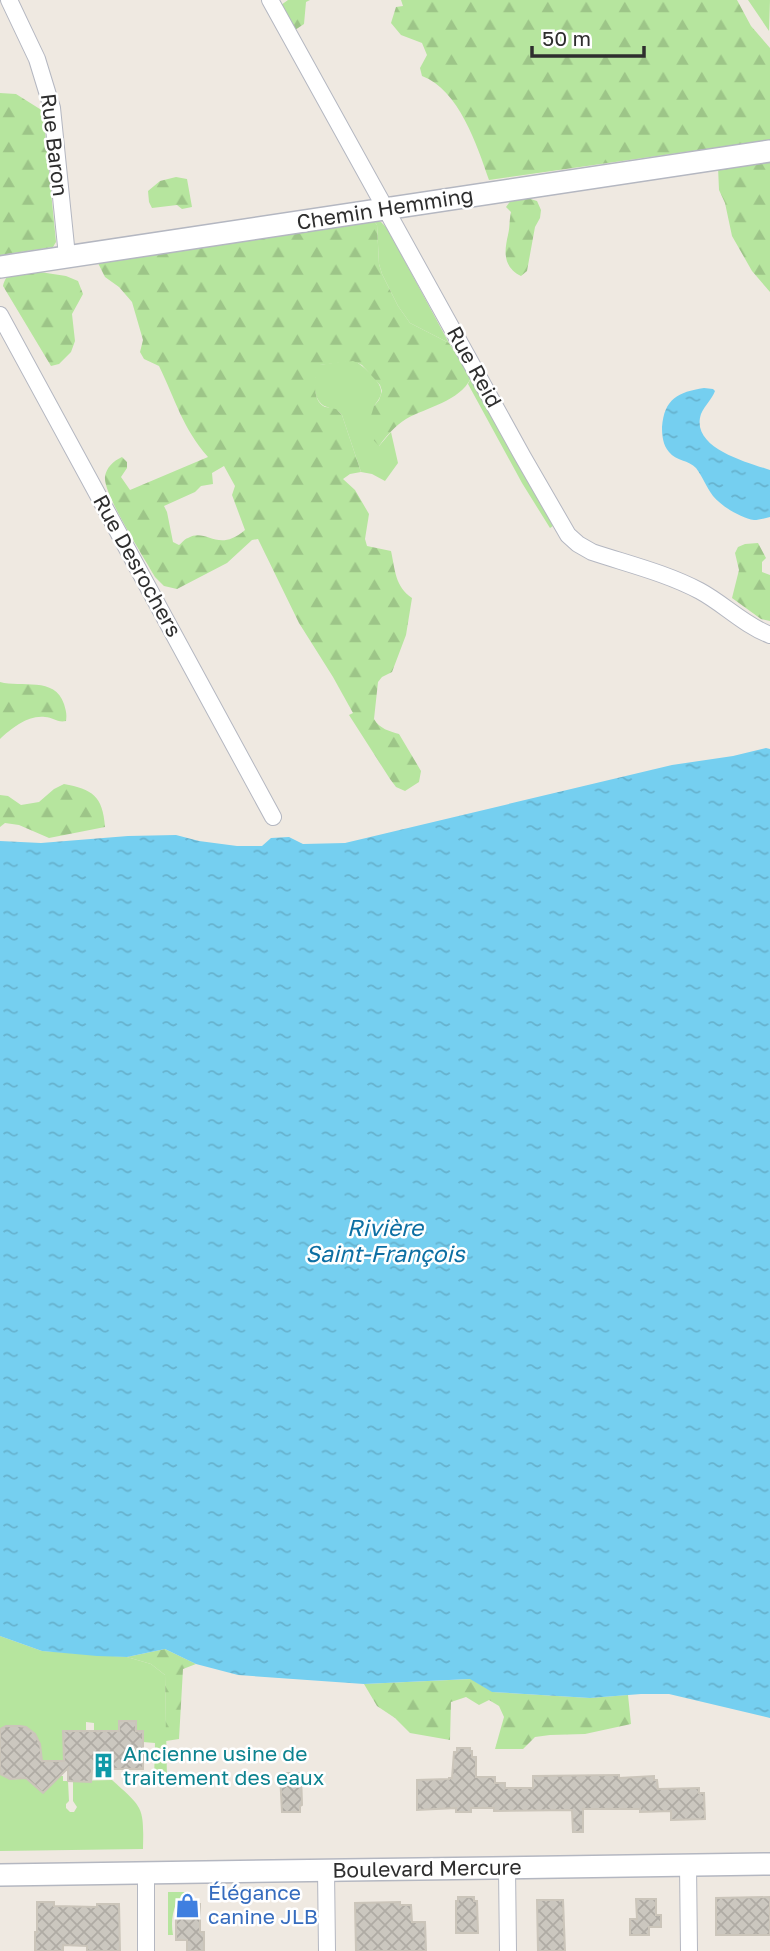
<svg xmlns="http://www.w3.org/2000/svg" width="770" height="1951" viewBox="0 0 770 1951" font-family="'Golos Text',sans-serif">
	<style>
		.grass { fill: #b6e59e }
		.forest { fill: url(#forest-firs); fill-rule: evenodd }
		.water { fill: url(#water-ripples) }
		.building { fill: url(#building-cross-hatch); stroke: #cbc5ba; stroke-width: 2 }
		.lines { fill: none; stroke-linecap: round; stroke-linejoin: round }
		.minor-casing { stroke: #b4b7c1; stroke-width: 18 }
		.tertiary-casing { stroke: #b4b7c1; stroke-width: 24 }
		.minor { stroke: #fff; stroke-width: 16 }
		.tertiary { stroke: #fff; stroke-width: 21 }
		.labels { text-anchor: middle; stroke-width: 5; stroke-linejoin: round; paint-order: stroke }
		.street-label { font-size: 21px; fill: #2e2e2e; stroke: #fff }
		.culture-label { font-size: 21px; fill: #0d838f; stroke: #fff; text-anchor: start }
		.shop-label { font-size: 21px; fill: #366cbe; stroke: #fff; text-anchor: start }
		.water-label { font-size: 23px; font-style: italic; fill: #0d6fa3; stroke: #fff }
	</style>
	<defs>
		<pattern id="forest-firs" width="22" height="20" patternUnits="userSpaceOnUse" patternTransform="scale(1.75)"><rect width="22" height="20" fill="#b6e59e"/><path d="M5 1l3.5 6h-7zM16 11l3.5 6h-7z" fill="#9dc588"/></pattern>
		<pattern id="water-ripples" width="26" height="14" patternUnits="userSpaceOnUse" patternTransform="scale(1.75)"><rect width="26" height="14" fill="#75cff0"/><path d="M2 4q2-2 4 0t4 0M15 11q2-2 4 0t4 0" fill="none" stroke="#66b2ce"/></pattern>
		<pattern id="building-cross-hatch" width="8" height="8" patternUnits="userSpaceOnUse" patternTransform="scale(1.75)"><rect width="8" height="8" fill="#cbc7bf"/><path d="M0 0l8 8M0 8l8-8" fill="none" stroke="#afaba4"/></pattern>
	</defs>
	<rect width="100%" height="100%" fill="#efe9e1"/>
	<path class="grass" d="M 374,221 L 381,222 L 387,228 L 449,343 L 410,323 L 398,306 L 382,274 L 379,264 L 377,225 Z
		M 353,360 C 361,364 380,380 381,390 C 382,396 378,401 374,406 L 379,446 L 391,432 L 398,463 L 385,481 L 372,474 L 361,472 L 342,415 C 336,408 334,410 327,407 C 311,402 313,377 319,365 Z
		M 471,378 L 553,526 L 550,528 L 522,483 L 468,384 Z
		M 0,1636 L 42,1651 L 127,1657 L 151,1664 L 165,1675 L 167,1780 L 154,1781 L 155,1743 L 143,1742 L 143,1731 L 136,1731 L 136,1721 L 119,1721 L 119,1731 L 94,1731 L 94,1723 L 86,1722 L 86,1731 L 64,1731 L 64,1769 L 55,1761 L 45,1761 L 44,1763 L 40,1760 L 38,1739 C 29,1726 14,1722 0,1729 Z
		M 0,1774 C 10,1780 18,1781 28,1776 L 29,1781 L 43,1793 L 56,1780 L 53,1776 L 63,1776 L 63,1781 L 68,1781 L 69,1801 L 66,1804 L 66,1808 L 70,1812 L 74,1812 L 77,1807 L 73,1801 L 73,1781 L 112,1780 C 143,1808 144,1806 143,1849 L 0,1851 Z
		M 168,1892 L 185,1892 L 184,1901 L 176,1904 C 172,1914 171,1924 173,1935 L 168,1935 Z"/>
	<path class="forest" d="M 288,0 L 310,0 L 306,2 L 304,24 L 295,30 L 281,5 Z
		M 401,0 L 737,0 L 751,26 L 770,48 L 770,140 L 489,180 C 477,145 459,90 422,76 L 420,68 L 427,55 L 422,43 L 401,35 L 391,23 L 396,7 L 403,6 Z
		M 748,0 L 770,0 L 769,31 Z
		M 0,93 L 16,94 L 43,111 L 56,242 L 53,247 L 0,255 Z
		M 770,160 L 770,292 L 752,271 L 732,236 L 725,203 L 719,190 L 718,167 Z
		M 176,177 L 187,179 L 192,207 L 182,209 L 177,205 L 152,208 L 149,202 L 148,191 L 160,181 Z
		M 524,197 L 537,201 L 541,210 L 540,218 L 535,227 L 527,271 L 521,276 C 503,267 504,252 508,235 C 510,228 509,221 511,212 L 506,207 L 511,200 Z
		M 374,221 L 377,225 L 379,264 L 382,274 L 398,306 L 410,323 L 449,343 L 471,378 C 459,402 427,407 406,419 C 395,426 386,436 379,446 L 366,432 L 374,406 L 379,400 L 382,391 L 380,385 L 362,365 L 353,361 L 320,365 C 314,376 311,400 325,407 C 326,407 336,409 336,409 L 342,415 L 361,472 L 350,474 L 343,479 L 355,490 L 369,514 L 365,539 L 367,546 L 391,551 C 395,569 395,587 412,598 L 406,635 L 392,672 L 382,677 L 378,682 L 374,719 C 380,729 389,731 399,734 L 421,771 L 419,782 L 405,791 L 396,787 L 390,779 L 349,715 L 353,713 L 333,677 L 299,623 L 258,539 L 252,540 L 227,563 L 177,589 L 164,586 L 155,577 C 145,559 103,494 105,477 C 106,468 113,461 122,457 L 127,462 L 127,468 L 121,477 L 130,490 L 208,457 C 182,427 176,401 159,366 L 144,359 L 140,352 L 143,340 L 132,302 L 119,287 L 105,277 L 98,263 ZM 224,466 L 235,486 L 232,495 L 245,530 C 217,554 207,527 188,538 C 184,539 182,543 179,545 L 173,542 L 167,512 L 164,506 L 195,492 L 201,486 L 213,484 L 212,473 Z
		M 27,270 L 66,276 L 78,281 L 83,294 L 72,314 L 75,341 L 71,352 L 59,364 L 51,366 L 3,286 C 6,273 14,272 27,270 Z
		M 758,543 L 766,558 L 762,562 L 762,572 L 770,575 L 770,621 L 761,619 L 732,598 L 739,570 L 735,553 L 738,547 L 745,544 Z
		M 0,682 C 21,688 55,676 64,704 C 66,711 67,714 66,721 C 57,723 53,717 45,717 C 28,715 12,728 0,739 Z
		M 64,784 C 92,789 103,796 105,827 L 49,838 L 19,825 L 5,823 L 0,827 L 0,795 L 8,796 L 21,805 L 39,802 L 54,789 Z
		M 165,1649 L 196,1664 L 183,1669 L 179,1739 L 166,1741 L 165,1675 L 151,1664 L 127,1657 Z
		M 471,1679 L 493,1692 L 590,1698 L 628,1695 L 631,1724 L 585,1734 L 550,1735 L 535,1737 L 523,1749 L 495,1749 L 504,1717 L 499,1706 L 489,1700 L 479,1705 L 466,1697 L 451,1702 L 450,1740 L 410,1733 L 395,1718 L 377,1706 L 364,1684 Z"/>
	<path class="water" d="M 704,388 L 713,389 L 715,391 C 712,399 705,405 701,414 C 690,448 747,462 770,470 L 770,517 C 765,518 759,520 754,520 C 741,518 721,506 713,496 C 706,487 703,477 696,468 C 689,460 676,461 669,452 C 663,445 662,436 662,427 C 664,399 678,392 704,388 Z
		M 766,748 L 770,749 L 770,1718 L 669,1694 L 641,1694 L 590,1698 L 492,1692 L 470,1679 L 364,1684 L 238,1675 L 196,1664 L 165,1649 L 127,1657 L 97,1656 L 42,1651 L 0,1636 L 0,841 L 41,843 L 128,836 L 176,835 L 199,841 L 237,846 L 262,846 L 271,838 L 289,837 L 303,844 L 345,843 L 672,765 L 733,756 Z"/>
	<path class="building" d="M 119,1721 L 136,1721 L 136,1731 L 143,1731 L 143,1769 L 92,1769 L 91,1782 L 68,1781 L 68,1768 L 43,1793 L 26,1778 L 10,1779 L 0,1774 L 0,1729 L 6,1726 L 20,1726 L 26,1727 L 35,1734 L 40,1744 L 42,1761 L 64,1761 L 63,1731 L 119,1731 Z
		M 457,1748 L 470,1748 L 470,1751 L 472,1751 L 472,1757 L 476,1757 L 476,1777 L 495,1777 L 495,1783 L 505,1783 L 505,1788 L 533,1788 L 533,1776 L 619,1775 L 619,1778 L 654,1776 L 654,1780 L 657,1780 L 658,1789 L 699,1788 L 699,1793 L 704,1793 L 705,1819 L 671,1820 L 671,1811 L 640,1812 L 640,1809 L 583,1809 L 583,1832 L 573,1832 L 572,1810 L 494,1811 L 494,1808 L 471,1808 L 471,1812 L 456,1812 L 456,1808 L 417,1810 L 417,1780 L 449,1779 L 449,1778 L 452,1778 L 454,1752 L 457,1752 Z
		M 280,1773 L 301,1773 L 302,1805 L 300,1806 L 300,1812 L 282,1812 Z
		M 458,1897 L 474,1897 L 474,1901 L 477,1901 L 478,1933 L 456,1933 L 456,1901 L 458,1901 Z
		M 770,1897 L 770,1935 L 716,1935 L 716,1898 Z
		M 636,1899 L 656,1899 L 656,1915 L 661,1915 L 661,1927 L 649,1927 L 649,1935 L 630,1935 L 630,1919 L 637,1919 Z
		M 537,1900 L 563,1900 L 565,1951 L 538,1951 Z
		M 179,1901 L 197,1901 L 197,1904 L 200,1904 L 200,1932 L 204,1932 L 204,1951 L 187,1951 L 187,1940 L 176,1940 L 176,1904 L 179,1904 Z
		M 37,1902 L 54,1902 L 54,1906 L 97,1907 L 97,1904 L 119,1904 L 120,1951 L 87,1951 L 87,1946 L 63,1945 L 63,1951 L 35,1951 L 35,1932 L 37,1932 Z
		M 400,1902 L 400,1905 L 411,1905 L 412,1922 L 425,1922 L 426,1951 L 356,1951 L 355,1903 Z"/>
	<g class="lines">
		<defs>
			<path id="minor" d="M 9,0 L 37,59 L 52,108 L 67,256
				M 270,0 L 523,457 L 568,535 L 578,544 L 592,552 C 628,564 666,573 700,591 C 724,604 744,625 770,635
				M 0,315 L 273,817
				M 688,1865 L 689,1951
				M 507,1868 L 508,1951
				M 326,1870 L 327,1951
				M 146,1873 L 146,1951"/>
			<path id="tertiary" d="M 0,267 L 770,151
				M 0,1875 L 770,1864"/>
		</defs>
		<use href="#minor" class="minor-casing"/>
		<use href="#tertiary" class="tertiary-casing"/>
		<use href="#minor" class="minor"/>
		<use href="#tertiary" class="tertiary"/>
	</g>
	<defs>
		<symbol id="building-bare" viewBox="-9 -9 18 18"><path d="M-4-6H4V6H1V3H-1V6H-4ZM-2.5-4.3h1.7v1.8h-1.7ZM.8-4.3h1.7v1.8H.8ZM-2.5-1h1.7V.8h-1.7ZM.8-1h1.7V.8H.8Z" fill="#0f9aa8" stroke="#fff" stroke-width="2.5" paint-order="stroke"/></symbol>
		<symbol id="shop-bare" viewBox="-9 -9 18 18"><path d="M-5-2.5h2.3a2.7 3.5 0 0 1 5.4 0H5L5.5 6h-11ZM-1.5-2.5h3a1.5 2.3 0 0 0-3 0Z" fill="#3f7fe0" stroke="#fff" stroke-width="2.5" paint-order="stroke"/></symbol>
	</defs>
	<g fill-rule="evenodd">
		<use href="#building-bare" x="86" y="1748" width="35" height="35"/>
		<use href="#shop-bare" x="170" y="1888" width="35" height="35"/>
	</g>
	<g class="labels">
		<g class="street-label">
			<text transform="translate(54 145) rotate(83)" y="7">Rue Baron</text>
			<text transform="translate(385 209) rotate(-9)" y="7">Chemin Hemming</text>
			<text transform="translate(474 367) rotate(61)" y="7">Rue Reid</text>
			<text transform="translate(137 566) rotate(61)" y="7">Rue Desrochers</text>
			<text transform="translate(427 1869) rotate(-1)" y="7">Boulevard Mercure</text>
		</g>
		<g class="culture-label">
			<text x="123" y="1761">Ancienne usine de<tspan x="123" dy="24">traitement des eaux</tspan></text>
		</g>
		<g class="shop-label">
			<text x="208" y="1900">Élégance<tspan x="208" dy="24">canine JLB</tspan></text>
		</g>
		<g class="water-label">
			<text x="385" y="1236">Rivière<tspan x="385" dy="26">Saint-François</tspan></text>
		</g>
	</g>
	<path d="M532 46v10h112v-10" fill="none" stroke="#2e2e2e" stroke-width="3.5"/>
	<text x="542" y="46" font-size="21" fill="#2e2e2e" stroke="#ffffff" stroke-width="5" paint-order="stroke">50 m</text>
</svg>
